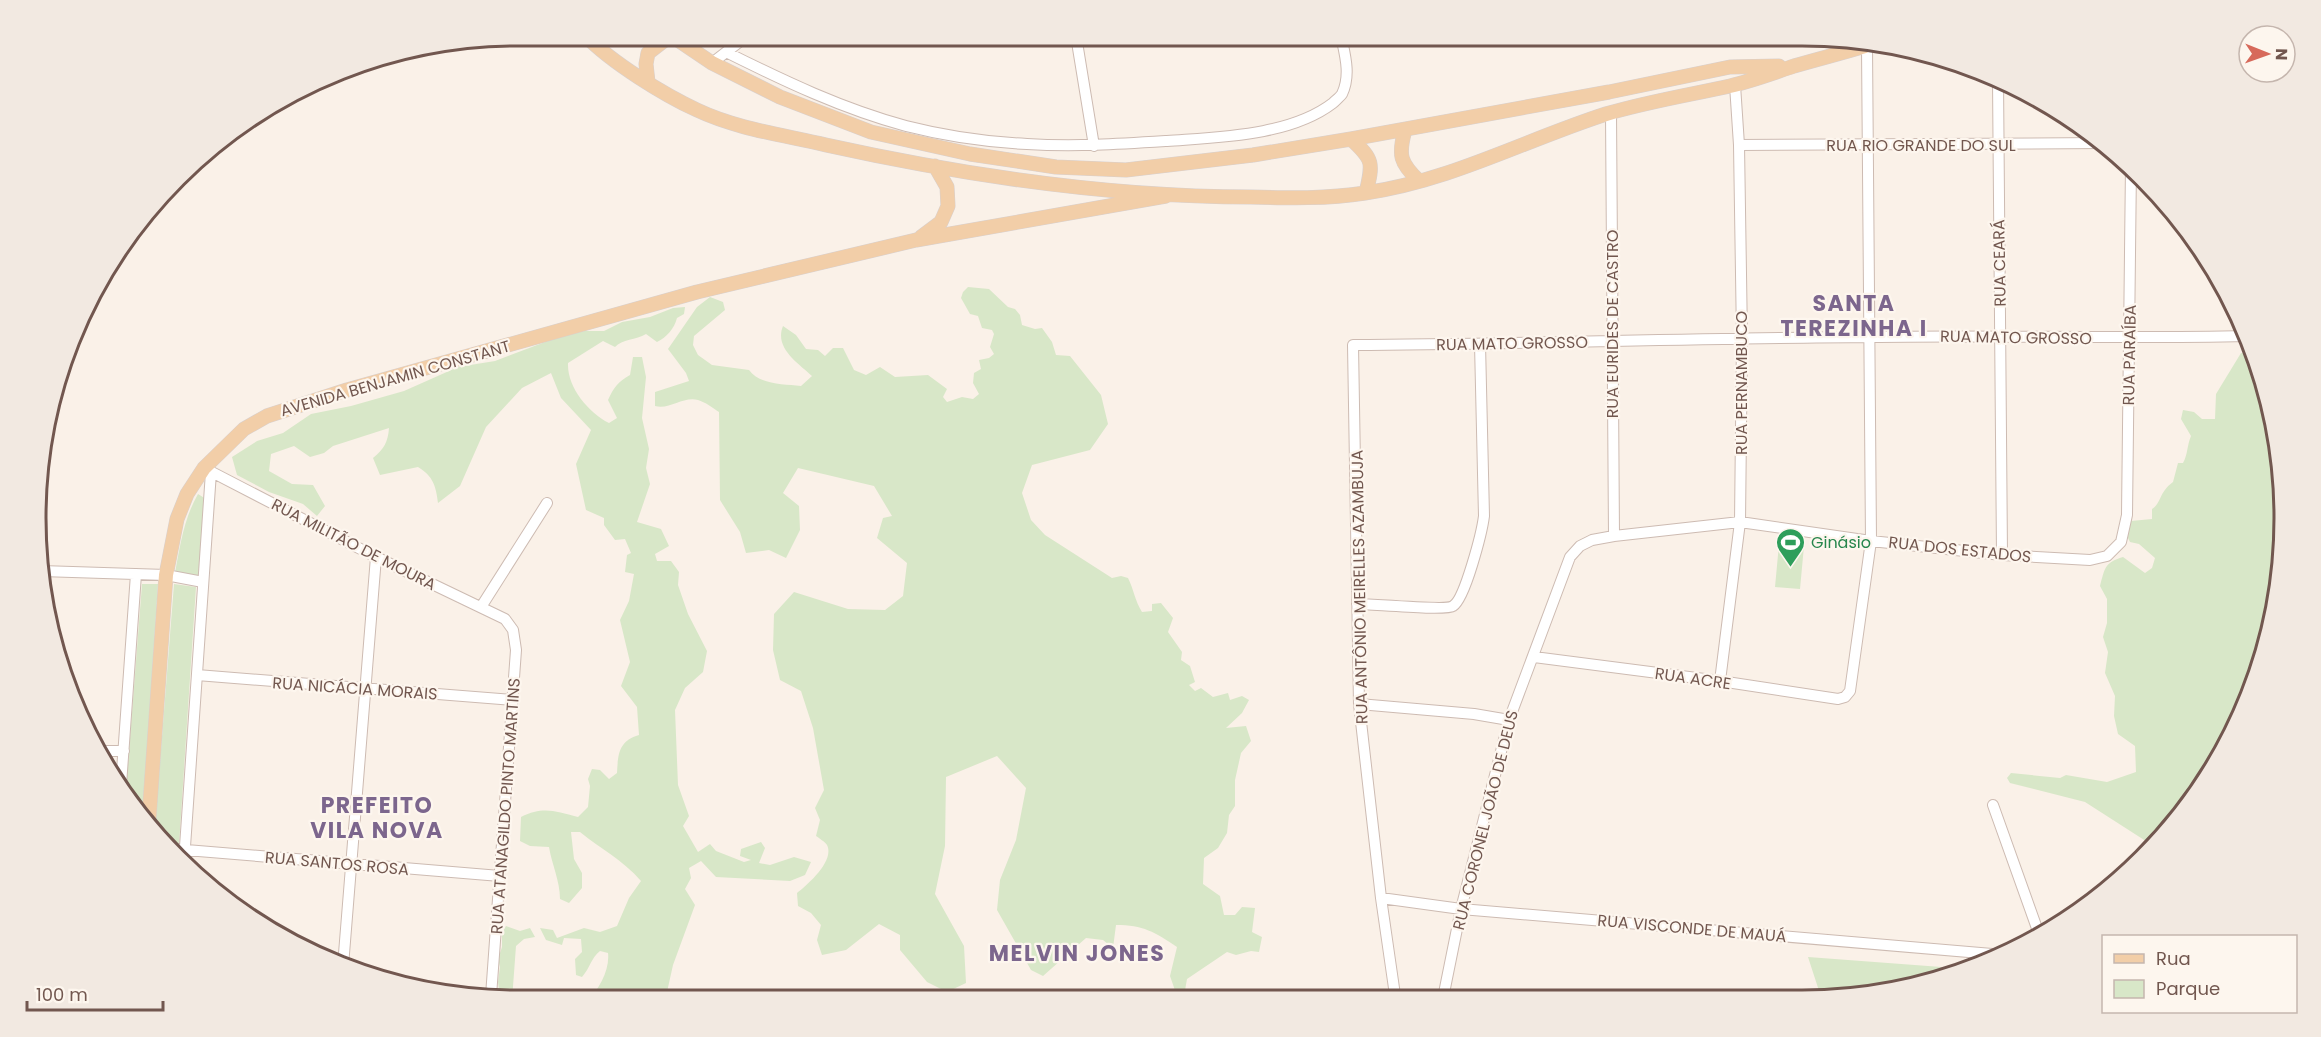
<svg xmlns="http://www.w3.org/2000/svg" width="2321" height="1037" viewBox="0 0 2321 1037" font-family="Poppins,sans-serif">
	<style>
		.green { fill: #d8e7c8 }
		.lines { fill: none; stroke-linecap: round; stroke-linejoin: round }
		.minor-casing { stroke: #cdbbb2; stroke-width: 12 }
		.major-casing { stroke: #d8d0ce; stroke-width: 15 }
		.minor { stroke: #fff; stroke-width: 10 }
		.major { stroke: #f2cea8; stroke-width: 14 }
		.labels { text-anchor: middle; stroke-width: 4.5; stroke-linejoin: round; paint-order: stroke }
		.street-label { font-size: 16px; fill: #72574f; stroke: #fdf6ee }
		.leisure-label { font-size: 16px; fill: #27864d; stroke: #fdf6ee; text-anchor: start }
		.district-label { font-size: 22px; font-weight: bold; letter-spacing: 1.5px; fill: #7c668d; stroke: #fdf6ee }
		.rim { fill: none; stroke: #72574f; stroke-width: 3 }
	</style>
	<rect width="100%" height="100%" fill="#faf1e8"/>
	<path class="green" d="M 968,287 L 989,289 L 1008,307 L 1015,309 L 1020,315 L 1022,325 L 1035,329 L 1042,328 L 1052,342 L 1056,355 L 1070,356 L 1101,395 L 1108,424 L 1090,450 L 1032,465 L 1022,493 L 1031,520 L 1045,535 L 1112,578 L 1121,576 L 1128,578 C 1134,590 1135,601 1142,612 L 1152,611 L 1152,604 L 1161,603 L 1173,618 L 1168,632 L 1182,652 L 1181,660 L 1190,666 L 1195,682 L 1189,685 L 1195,691 L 1201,688 L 1213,697 L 1228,693 L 1230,700 L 1242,696 L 1249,700 L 1242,713 L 1226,728 L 1246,726 L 1251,741 L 1241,753 L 1235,780 L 1235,806 L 1229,815 L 1227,833 L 1218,848 L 1204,858 L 1203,884 L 1220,896 L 1224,915 L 1235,915 L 1242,907 L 1255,908 L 1252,932 L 1262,937 L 1259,952 L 1251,951 L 1236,955 L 1227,952 L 1187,979 L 1184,996 L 1178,999 L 1170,976 L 1177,947 C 1155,932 1143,925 1116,925 L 1113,948 L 1103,940 L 1086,938 L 1043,976 L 1031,970 L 997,910 L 1000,880 L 1016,840 L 1026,788 L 997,756 L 946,777 L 945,846 L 935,894 L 964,946 L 966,983 L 947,992 L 927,982 L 900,950 L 900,935 L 879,924 L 846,950 L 822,955 L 817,940 L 821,925 L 811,913 L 798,906 L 797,893 C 807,885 835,861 827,845 C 825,842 819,838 816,836 L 820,820 L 815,808 L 824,790 L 813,728 L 801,691 L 780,680 L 773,650 L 774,614 L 794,592 L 848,609 L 885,610 L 903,596 L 907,563 L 877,538 L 883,518 L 892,516 L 874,486 L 798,468 L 783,493 L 799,506 L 800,530 L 786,558 L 769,550 L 746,553 L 740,532 L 720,500 L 719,412 C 713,408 705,402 698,400 C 683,396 670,410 655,406 L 655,392 L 689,381 L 686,373 L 668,349 L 697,307 L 710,297 L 723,302 L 725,310 L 694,336 L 693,345 L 698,355 L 712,365 L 749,370 C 760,385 783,384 801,386 L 812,376 C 798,363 774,348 783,326 L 796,335 L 806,349 L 818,350 L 825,356 L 833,348 L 843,348 L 854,370 L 866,375 L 880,367 L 895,377 L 928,375 L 947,389 L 943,397 L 947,402 L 962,397 L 973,399 L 979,394 L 973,383 L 974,373 L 981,369 L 979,360 L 989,358 L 994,354 L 990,347 L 994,334 L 992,330 L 982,328 L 978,316 L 970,314 L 961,298 L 963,292 Z
		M 685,307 L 684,314 L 677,318 C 674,329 667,337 657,342 L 646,334 C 636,340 622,339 615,347 L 603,341 L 568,363 C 567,387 588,412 609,423 L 617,418 L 608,400 C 614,387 618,382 630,375 L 633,357 L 642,357 L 646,377 L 642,418 L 649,449 L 646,468 L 650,484 L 637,522 L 661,529 L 669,546 L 655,554 L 657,561 L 671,561 L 679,572 L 678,585 L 688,614 L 707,651 L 703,672 L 685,688 L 675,710 L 678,785 L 689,816 L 683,826 L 698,852 L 710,844 L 716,851 L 744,862 L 751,860 L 740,856 L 741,849 L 761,842 L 765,848 L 759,863 L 770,865 L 794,857 L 811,862 L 805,875 L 790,881 L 716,877 L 701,861 L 689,868 L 691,878 L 685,889 L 695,905 L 673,965 L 665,1001 L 588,1001 C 599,989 610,970 608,953 L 600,951 C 591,958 590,968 582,977 L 576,975 L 575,959 L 582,952 L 581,939 L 564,938 L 562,945 L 546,940 L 540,928 L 553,930 L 557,938 L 584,928 L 600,932 L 617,926 L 629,898 L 641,881 C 623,860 601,849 580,832 L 571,832 L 574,859 L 582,873 L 582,888 L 569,903 L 560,899 C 560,881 552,865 549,847 L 530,846 L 520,841 L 521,817 C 543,806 555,811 578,817 L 588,807 L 590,786 L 588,779 L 592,769 L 600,770 L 609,779 L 617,773 C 618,753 619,741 639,735 L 637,707 L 621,686 L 630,662 L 620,620 L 629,601 L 634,574 L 625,572 L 627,555 L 631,553 L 625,539 L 615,540 L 604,525 L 604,518 L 586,510 L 576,464 L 591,430 L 561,398 L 551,373 L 522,388 L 486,427 L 460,486 L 438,503 C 436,486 433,476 418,467 L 380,475 L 373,458 C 384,449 388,442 389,428 L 333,446 L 324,453 L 310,457 L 294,446 L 271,454 L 269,471 L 292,484 L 313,485 L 325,506 L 317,516 L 303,504 L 269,492 L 237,475 L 232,457 L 257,441 L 283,433 L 311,414 L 351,406 L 404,391 L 458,367 L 495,361 L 553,339 L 584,331 L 604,331 L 622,322 L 650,317 L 673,308 Z
		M 2241,353 L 2254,355 L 2269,394 L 2284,487 L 2281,582 L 2259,674 L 2186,812 L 2152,845 L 2085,802 L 2010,783 L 2007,778 L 2011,773 L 2060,778 L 2066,775 L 2107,782 L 2136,772 L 2135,746 L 2118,734 L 2114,716 L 2115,696 L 2105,673 L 2108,652 L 2103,637 L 2107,623 L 2107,599 L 2100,586 C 2105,568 2104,563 2123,557 L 2145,573 L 2152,568 L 2155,558 L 2139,544 L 2130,542 L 2126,534 L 2131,521 L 2152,519 L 2152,509 C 2161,504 2159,492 2173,482 L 2178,463 L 2183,463 C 2188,454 2187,445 2191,436 L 2181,419 L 2183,410 L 2194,412 L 2202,419 L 2215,419 L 2216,394 Z
		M 198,494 L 206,499 L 198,577 L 175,573 C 180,546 184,518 198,494 Z
		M 1779,544 L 1804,546 L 1800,589 L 1775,587 Z
		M 142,584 L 158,584 L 143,811 L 126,790 Z
		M 174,584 L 196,587 L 179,845 L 170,844 L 155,826 Z
		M 506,926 L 520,931 L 530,928 L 535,937 L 524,939 L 516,946 L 512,1000 L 500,998 L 498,982 L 500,967 L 498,959 L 502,947 L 502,933 Z
		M 1808,957 L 1968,969 L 1866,997 L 1821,997 Z"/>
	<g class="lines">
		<defs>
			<path id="minor" d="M 1076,36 L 1094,146
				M 726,52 C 784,81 843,109 906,126 C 945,136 986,142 1027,144 C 1074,147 1120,144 1167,141 C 1219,137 1290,136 1333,103 C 1336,100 1340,97 1342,94 C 1351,75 1345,55 1341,36
				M 712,63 L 747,36
				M 1998,80 L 2002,555
				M 1611,113 L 1614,536
				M 1739,145 L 2103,143
				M 204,468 L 376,557 L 505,619 L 513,630 L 516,650 L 491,996
				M 41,571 L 166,575 L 203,582
				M 1357,604 C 1372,604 1446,611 1453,606 C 1465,599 1482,532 1484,516 L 1480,344
				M 481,607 L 547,503
				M 1534,657 L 1720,681 L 1838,699 L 1845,697 L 1850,691 L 1871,541 L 1867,47
				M 197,675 L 512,700
				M 1720,681 L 1740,522 L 1742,338 L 1739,145 L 1735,85
				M 1359,704 L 1474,714 L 1509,720
				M 96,751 L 124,751
				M 121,785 L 136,574
				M 1993,805 L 2039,934
				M 174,849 L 500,876
				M 184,861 L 211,472
				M 1381,898 L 1461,909 L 2004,955
				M 343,966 L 376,557
				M 1408,998 L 1395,995 L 1381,898 L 1359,704 L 1353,345 C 1525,344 1698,338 1870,337 C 1996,335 2121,339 2247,336
				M 1443,998 L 1461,909 L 1509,720 L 1570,557 L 1580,546 L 1592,540 L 1614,536 L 1740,522 L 1871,541 L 2002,555 L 2090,560 L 2107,556 L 2121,542 L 2127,515 L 2131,166"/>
			<path id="major" d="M 586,36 C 611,62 664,95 697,110 C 737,129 784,135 826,145 C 962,175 1112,197 1251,197 C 1289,198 1327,199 1365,193 C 1450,181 1525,140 1606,114 C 1646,102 1689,95 1730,86 C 1752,81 1773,73 1794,66 C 1818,59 1842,53 1865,46
				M 672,36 L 712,63 L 780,97 L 871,132 L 970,154 L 1056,167 L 1126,170 L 1253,155 L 1351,139 L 1609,92 L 1730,67 L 1779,66
				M 648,82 L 646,64 L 648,53 L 670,36
				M 1405,130 C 1398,155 1400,163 1419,181
				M 1351,139 C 1374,160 1373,163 1366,193
				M 921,237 L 941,222 L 948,206 L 947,187 L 935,166
				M 149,818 L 166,575 L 177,519 L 187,494 L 204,468 L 244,429 L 267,416 L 347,390 L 697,292 L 916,240 L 1166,196"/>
		</defs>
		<use href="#minor" class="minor-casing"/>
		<use href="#major" class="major-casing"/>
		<use href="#minor" class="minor"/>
		<use href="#major" class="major"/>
	</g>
	<defs>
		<symbol id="stadium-pin" viewBox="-11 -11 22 30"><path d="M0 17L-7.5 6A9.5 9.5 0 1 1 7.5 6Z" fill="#2e9e5b" stroke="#fdf6ee"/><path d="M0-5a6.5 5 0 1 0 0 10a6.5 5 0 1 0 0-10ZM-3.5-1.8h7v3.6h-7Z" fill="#fff"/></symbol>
	</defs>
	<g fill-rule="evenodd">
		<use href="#stadium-pin" x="1774" y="526" width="33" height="45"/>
	</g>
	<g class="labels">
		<g class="street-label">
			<text x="1921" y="151">RUA RIO GRANDE DO SUL</text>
			<text transform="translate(1999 263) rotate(-91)" y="6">RUA CEARÁ</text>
			<text transform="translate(1612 324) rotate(-90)" y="6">RUA EURIDES DE CASTRO</text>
			<text transform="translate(2016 337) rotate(1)" y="6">RUA MATO GROSSO</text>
			<text transform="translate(1512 343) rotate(-1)" y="6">RUA MATO GROSSO</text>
			<text transform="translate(2129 355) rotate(-89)" y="6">RUA PARAÍBA</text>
			<text transform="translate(395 378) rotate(-16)" y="6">AVENIDA BENJAMIN CONSTANT</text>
			<text transform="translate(1741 383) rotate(-90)" y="6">RUA PERNAMBUCO</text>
			<text transform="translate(354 544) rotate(27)" y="6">RUA MILITÃO DE MOURA</text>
			<text transform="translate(1960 549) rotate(6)" y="6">RUA DOS ESTADOS</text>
			<text transform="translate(1359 587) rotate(-91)" y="6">RUA ANTÔNIO MEIRELLES AZAMBUJA</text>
			<text transform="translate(1693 678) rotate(8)" y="6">RUA ACRE</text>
			<text transform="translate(355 688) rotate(4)" y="6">RUA NICÁCIA MORAIS</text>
			<text transform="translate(505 806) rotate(-86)" y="6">RUA ATANAGILDO PINTO MARTINS</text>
			<text transform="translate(1485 820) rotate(-76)" y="6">RUA CORONEL JOÃO DE DEUS</text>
			<text transform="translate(337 863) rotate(5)" y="6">RUA SANTOS ROSA</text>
			<text transform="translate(1692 928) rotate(5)" y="6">RUA VISCONDE DE MAUÁ</text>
		</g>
		<g class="leisure-label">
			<text x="1811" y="548">Ginásio</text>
		</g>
		<g class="district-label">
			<text x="1854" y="311">SANTA<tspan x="1854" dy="25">TEREZINHA I</tspan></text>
			<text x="377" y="813">PREFEITO<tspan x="377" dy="25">VILA NOVA</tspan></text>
			<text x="1077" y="961">MELVIN JONES</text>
		</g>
	</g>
	<path d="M0 0H2321V1037H0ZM518 46H1802A472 472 0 0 1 2274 518V518A472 472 0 0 1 1802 990H518A472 472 0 0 1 46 518V518A472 472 0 0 1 518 46Z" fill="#f2e9e1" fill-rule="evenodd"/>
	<path class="rim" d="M518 46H1802A472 472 0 0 1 2274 518V518A472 472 0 0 1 1802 990H518A472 472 0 0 1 46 518V518A472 472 0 0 1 518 46Z"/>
	<rect x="2102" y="935" width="195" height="78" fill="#fdf6ee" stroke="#c5b6ae" stroke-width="1.5"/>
	<rect x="2114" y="954" width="30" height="9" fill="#f2cea8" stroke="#c5b6ae" stroke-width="1.5"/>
	<text x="2156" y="965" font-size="18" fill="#72574f">Rua</text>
	<rect x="2114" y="980" width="30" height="18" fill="#d8e7c8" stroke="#c5b6ae" stroke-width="1.5"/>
	<text x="2156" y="995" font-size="18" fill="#72574f">Parque</text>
	<g transform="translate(2267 54) rotate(91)"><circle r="28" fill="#fdf6ee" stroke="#c5b6ae" stroke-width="1.5"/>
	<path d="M0-4.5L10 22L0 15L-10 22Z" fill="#d7695a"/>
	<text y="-9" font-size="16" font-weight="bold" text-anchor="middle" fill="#72574f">N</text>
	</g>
	<path d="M27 1001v9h136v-9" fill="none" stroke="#72574f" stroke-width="3"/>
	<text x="36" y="1001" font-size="18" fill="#72574f" stroke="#fdf6ee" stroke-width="4.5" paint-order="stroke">100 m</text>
</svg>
